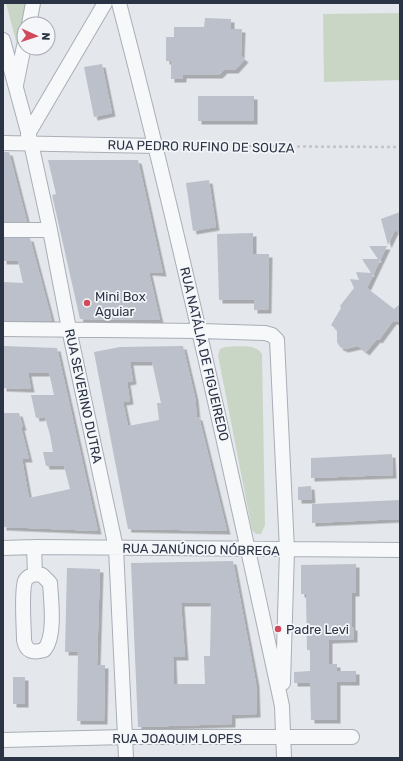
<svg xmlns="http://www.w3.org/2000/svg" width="403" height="761" viewBox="0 0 403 761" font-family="Rubik,sans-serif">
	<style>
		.green { fill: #c9d6c5 }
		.building { fill: #bbc0ca; fill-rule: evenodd; filter: url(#shadow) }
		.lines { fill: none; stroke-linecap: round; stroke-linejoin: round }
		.minor-casing { stroke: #a9aeb7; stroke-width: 16 }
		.path { stroke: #c2c5cb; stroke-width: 2.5; stroke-dasharray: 3 3; stroke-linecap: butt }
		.minor { stroke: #f7f8fa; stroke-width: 14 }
		.poi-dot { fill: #d1495b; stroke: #f4f6f9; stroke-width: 1.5 }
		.labels { text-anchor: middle; stroke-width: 3.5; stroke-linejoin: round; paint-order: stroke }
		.street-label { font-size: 13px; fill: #2b3445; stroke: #f4f6f9 }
		.poi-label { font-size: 13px; fill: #2b3445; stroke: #f4f6f9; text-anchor: start }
	</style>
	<defs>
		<filter id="shadow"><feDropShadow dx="3.5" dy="3.5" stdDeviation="0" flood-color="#0004"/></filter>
	</defs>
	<rect width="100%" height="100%" fill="#e4e7ec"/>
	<path class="green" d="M 6,3 L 28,3 L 18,49 Z
		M 400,13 L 400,80 L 324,82 L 323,14 Z
		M 225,347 C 237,347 255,343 262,354 L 265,525 L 261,534 L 256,534 L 252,530 L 218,355 L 220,349 Z"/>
	<path class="building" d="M 205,18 L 231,19 L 231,29 L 242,29 L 241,56 L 245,59 L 235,70 L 224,70 L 219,75 L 183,75 L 183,79 L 171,79 L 171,61 L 166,61 L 166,37 L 174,37 L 174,27 L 204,27 Z
		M 102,64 L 112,113 L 94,117 L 84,67 Z
		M 198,96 L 254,96 L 254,121 L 198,121 Z
		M 3,152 L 9,152 L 27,222 L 3,222 Z
		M 48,160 L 138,160 L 163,273 L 149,272 L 160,320 L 80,319 L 52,195 L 56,194 Z
		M 209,180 L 216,227 L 193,231 L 186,183 Z
		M 400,212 L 400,234 L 395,230 L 388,245 L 381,219 Z
		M 253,233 L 253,254 L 269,254 L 268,310 L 254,310 L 254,300 L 219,300 L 217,234 Z
		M 3,238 L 30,238 L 52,321 L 3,321 L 3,282 L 23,283 L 18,261 L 3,261 Z
		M 369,246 L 387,246 L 367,288 L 394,309 L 400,304 L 400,322 L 393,321 L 379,340 L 377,339 L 366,352 L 358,346 L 345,349 L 340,347 L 337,342 L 337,330 L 331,325 L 341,308 L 340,306 L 354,288 L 350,279 L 359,280 L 356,272 L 371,273 L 362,259 L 378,259 Z
		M 3,346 L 57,348 L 98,531 L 3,527 L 3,413 L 19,413 L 23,427 L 21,427 L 29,459 L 22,459 L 29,498 L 70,489 L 64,466 L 46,466 L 43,452 L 53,452 L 50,435 L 45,417 L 36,418 L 31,395 L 54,395 L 49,373 L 28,373 L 31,389 L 3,388 Z
		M 183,346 L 195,397 L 197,417 L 199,417 L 227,531 L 128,529 L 94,352 L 120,347 ZM 130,362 L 152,362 L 161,403 L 157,403 L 159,420 L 128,426 L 123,402 L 130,401 L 127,382 L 133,381 Z
		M 392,454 L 393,475 L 311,478 L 311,458 Z
		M 311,486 L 312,500 L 298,500 L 298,487 Z
		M 400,500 L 400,519 L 312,523 L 312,504 Z
		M 233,561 L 256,683 L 257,714 L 232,715 L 232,724 L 138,727 L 131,563 ZM 181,603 L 211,603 L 210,656 L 204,656 L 205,684 L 174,684 L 173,657 L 185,657 Z
		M 356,564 L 356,593 L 352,593 L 352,627 L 354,627 L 354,639 L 329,640 L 329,664 L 337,664 L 337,671 L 356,671 L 356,682 L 337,682 L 337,720 L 311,720 L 310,683 L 294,683 L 294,672 L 310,671 L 310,650 L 307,650 L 306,594 L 301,594 L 301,565 Z
		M 67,568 L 100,569 L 97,665 L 105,665 L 104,721 L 77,721 L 78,652 L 65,652 Z
		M 13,677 L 25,677 L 25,704 L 13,704 Z"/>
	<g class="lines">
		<defs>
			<path id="minor" d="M 119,3 C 180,236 231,471 282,706 L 284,758
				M 29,24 L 33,3
				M 3,40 L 31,143 L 50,230 L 69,329 L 116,548 L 126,758
				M 16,85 L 24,46
				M 28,134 L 105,3
				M 3,143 L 157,146
				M 3,230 L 50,230
				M 3,329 L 201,331 L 265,333 L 272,335 L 277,340 L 287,550 L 283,683
				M 34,547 L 35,574
				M 3,548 L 34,547 L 400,550
				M 35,574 L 42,575 L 50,583 C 51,600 56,637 44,650 C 33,653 26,652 24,640 C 24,627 21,592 25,581 C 27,576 31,576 35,574 Z
				M 3,740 L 126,737 L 352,737"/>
		</defs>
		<use href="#minor" class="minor-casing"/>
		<path class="path" d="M 171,146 L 400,147"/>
		<use href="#minor" class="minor"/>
	</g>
	<g class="poi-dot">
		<circle cx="87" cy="303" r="4"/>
		<circle cx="278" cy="629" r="4"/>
	</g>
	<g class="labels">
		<g class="street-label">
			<text transform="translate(201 146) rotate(1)" y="5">RUA PEDRO RUFINO DE SOUZA</text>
			<text transform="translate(205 354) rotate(77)" y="5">RUA NATÁLIA DE FIGUEIREDO</text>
			<text transform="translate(84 396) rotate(78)" y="5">RUA SEVERINO DUTRA</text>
			<text transform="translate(201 549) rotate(1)" y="5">RUA JANÚNCIO NÓBREGA</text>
			<text x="177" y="743">RUA JOAQUIM LOPES</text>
		</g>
		<g class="poi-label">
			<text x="95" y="301">Mini Box<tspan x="95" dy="15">Aguiar</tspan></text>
			<text x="286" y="634">Padre Levi</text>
		</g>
	</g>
	<rect width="403" height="761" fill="none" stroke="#2b3445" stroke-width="8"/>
	<g transform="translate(36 36) rotate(93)"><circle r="19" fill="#f4f6f9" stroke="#a4a8b1"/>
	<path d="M0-3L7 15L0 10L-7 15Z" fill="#d1495b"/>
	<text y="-6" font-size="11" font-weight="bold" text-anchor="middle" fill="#2b3445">N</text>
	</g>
</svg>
